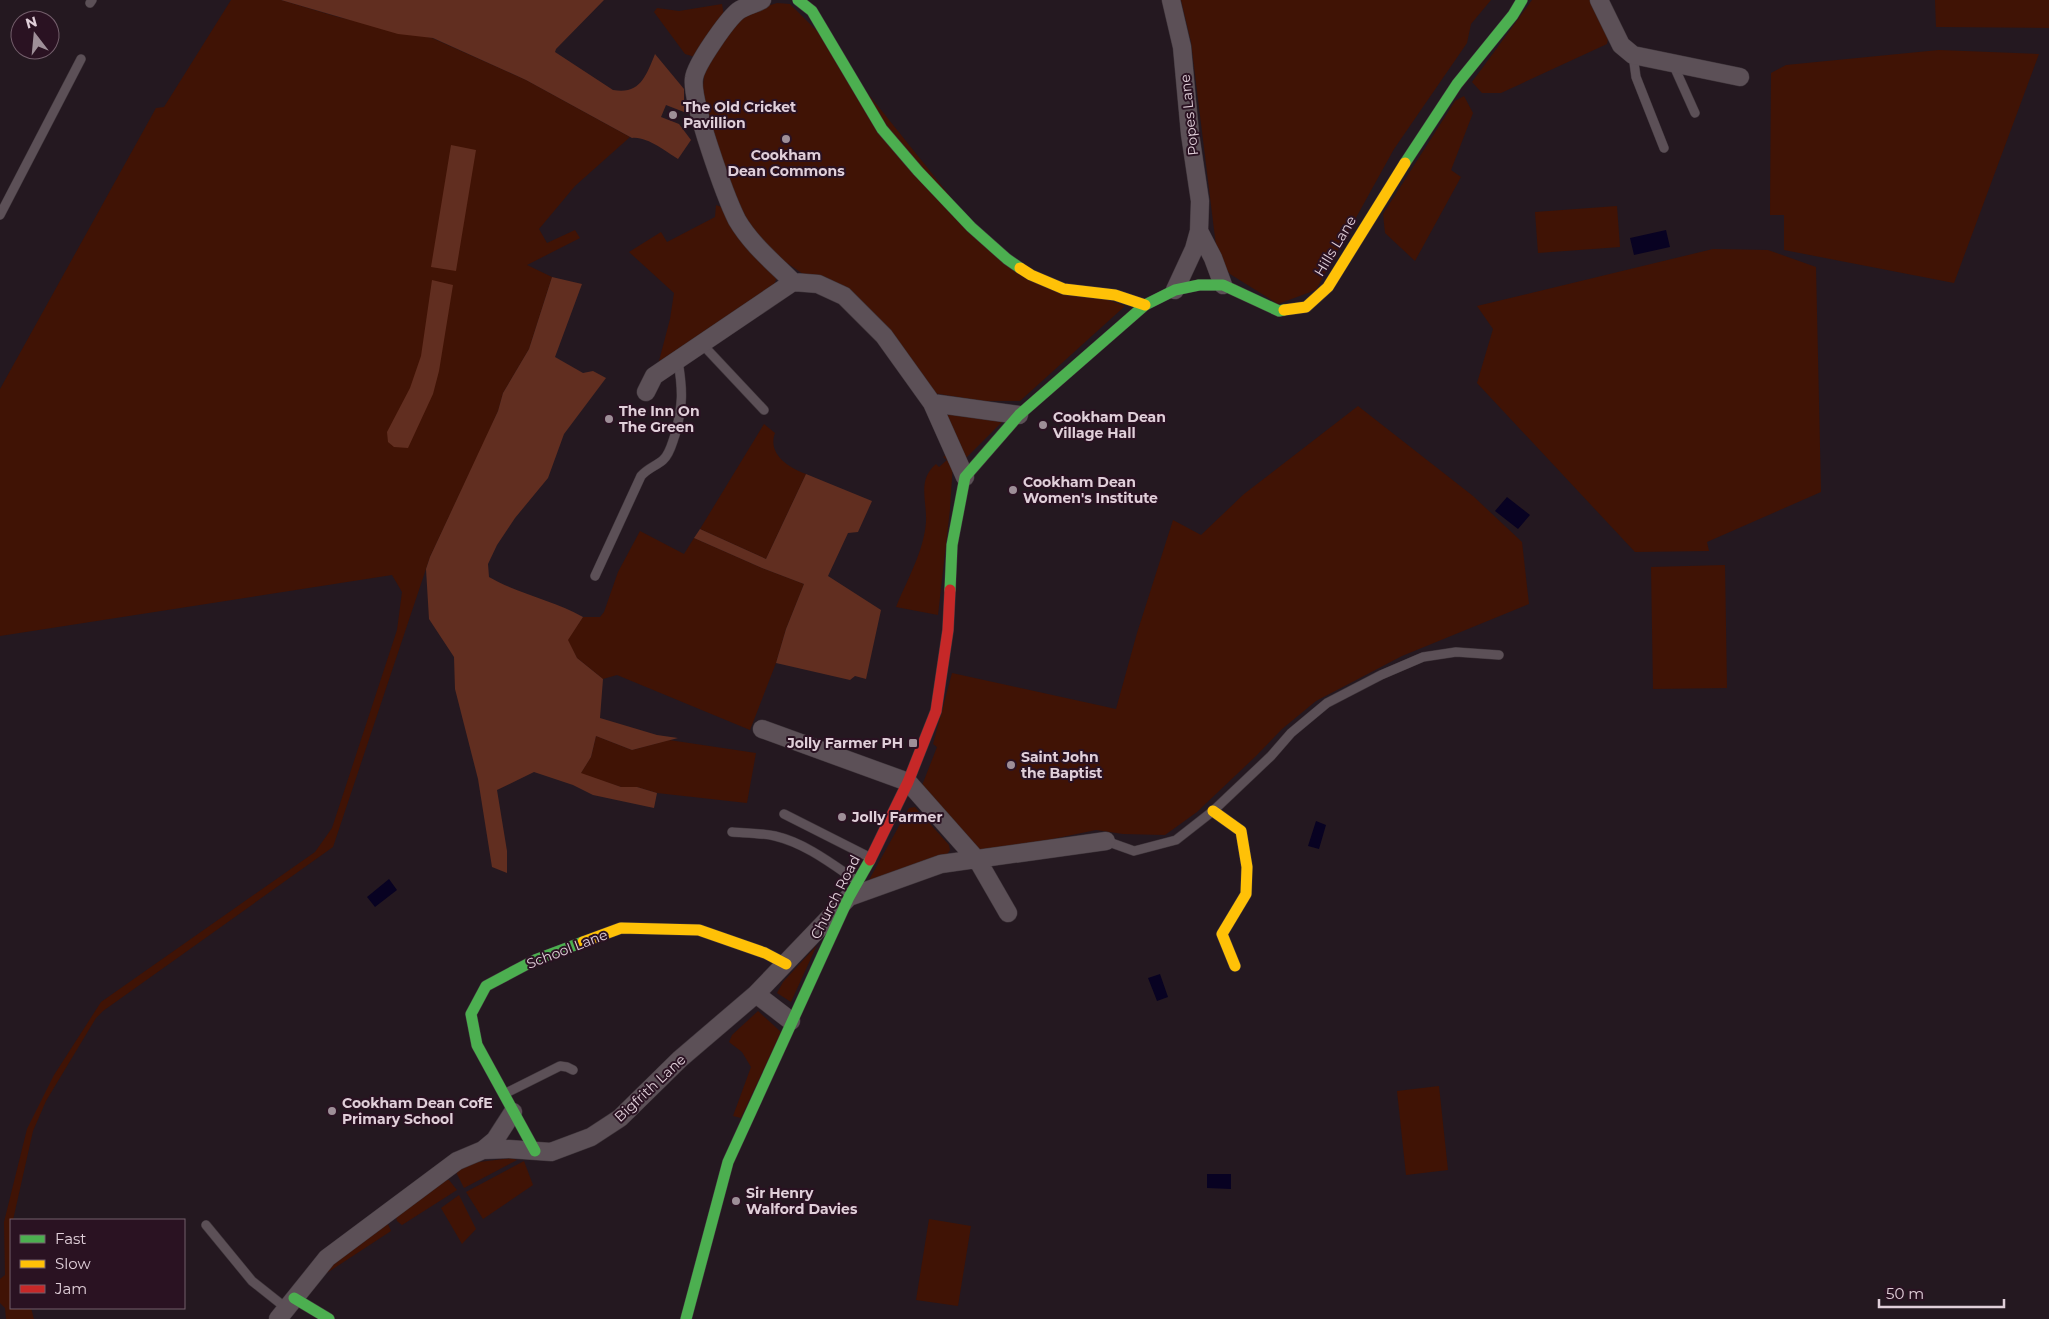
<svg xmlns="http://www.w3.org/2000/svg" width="2049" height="1319" viewBox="0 0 2049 1319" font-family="Montserrat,sans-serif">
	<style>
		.green { fill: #401305 }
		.forest { fill: #612e20 }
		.water { fill: #080222 }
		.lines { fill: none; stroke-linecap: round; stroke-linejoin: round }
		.lane-casing { stroke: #3f353b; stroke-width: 10 }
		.street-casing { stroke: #3f353b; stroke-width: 19 }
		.fast-casing { stroke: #3f353b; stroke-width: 12 }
		.slow-casing { stroke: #3f353b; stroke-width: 12 }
		.jam-casing { stroke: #3f353b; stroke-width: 12 }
		.lane { stroke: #5c5057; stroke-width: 9 }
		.street { stroke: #5c5057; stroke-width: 18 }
		.fast { stroke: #4caf50; stroke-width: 11 }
		.slow { stroke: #ffc107; stroke-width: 11 }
		.jam { stroke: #c62828; stroke-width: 11 }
		.poi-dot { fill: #9e8f98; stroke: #2a1222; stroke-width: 2 }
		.labels { text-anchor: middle; stroke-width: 4; stroke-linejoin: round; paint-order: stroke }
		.poi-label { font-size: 14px; font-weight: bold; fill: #e0cfd9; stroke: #2a1222; text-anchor: start }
		.street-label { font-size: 14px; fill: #e0cfd9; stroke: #2a1222 }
	</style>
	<rect width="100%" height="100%" fill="#241820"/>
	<path class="green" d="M 231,0 L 281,0 L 338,17 L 432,38 L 526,80 L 630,137 L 575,186 L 539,229 L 547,243 L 575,230 L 580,238 L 527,265 L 552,277 L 529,349 L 503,393 L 498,411 L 487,436 L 430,557 L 333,847 L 103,1011 L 96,1018 L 46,1101 L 33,1131 L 13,1220 L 11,1220 L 11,1308 L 31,1308 L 34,1319 L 6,1319 L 5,1308 L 0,1303 L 0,1279 L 5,1275 L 4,1222 L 27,1129 L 54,1075 L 101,1002 L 315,852 L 332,828 L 397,630 L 402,592 L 392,575 L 0,636 L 0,389 L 156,108 L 164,107 Z
		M 1181,0 L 1491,0 L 1471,24 L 1467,43 L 1394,149 L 1316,290 L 1278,304 L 1230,274 L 1221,263 L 1216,246 L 1191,42 Z
		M 1532,0 L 1591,0 L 1609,33 L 1607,44 L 1501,93 L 1482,93 L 1472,82 Z
		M 1935,0 L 2049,0 L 2049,28 L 1936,27 Z
		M 777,3 L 790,4 L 821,35 L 1002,261 L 1125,306 L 1020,401 L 983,401 L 933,393 L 883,323 L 846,287 L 803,274 L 781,259 L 761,243 L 737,207 L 702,97 L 705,65 L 737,22 L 758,9 Z
		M 722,4 L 724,16 L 695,57 L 685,54 L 654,12 L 657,8 L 679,11 Z
		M 1939,50 L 2039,54 L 1954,283 L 1784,250 L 1784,215 L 1770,215 L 1771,73 L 1786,65 Z
		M 1464,96 L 1473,113 L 1451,170 L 1461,177 L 1415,261 L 1385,233 L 1383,214 L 1455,101 Z
		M 716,205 L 724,208 L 777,277 L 774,285 L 705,334 L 659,361 L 670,319 L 674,293 L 629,252 L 661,232 L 667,242 L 715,217 Z
		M 1617,206 L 1620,247 L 1538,253 L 1535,212 Z
		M 1713,249 L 1768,250 L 1816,267 L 1821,492 L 1707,542 L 1709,551 L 1635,552 L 1477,383 L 1493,329 L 1477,306 Z
		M 1358,406 L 1473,496 L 1522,542 L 1529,604 L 1402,656 L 1316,701 L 1282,729 L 1256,756 L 1197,812 L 1165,835 L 1123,834 L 1096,830 L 990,852 L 973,849 L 921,788 L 937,747 L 933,744 L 952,673 L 1116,709 L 1137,633 L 1173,520 L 1201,535 L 1244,494 Z
		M 943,412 L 1003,421 L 965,459 Z
		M 764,424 L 775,433 C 767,454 789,468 806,474 L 766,559 L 700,529 Z
		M 951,451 L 953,463 L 950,509 L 938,615 L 896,607 C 907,580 924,551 926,522 C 927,500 917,480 936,464 L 939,467 L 947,460 L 943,457 Z
		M 640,531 L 684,554 L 694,538 L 762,568 L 804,584 L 786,629 L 776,663 L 750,730 L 617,675 L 603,679 L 577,658 L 567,640 L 583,617 L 600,617 L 604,612 L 618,572 Z
		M 1725,565 L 1727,688 L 1653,689 L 1651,567 Z
		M 596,736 L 632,750 L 669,740 L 756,753 L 747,803 L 657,793 L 637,787 L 621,787 L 580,774 L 591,757 Z
		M 915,807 L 949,845 L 950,850 L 946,856 L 873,884 L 869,880 L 909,808 Z
		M 817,945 L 791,1002 L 777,993 L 783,982 Z
		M 758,1011 L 781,1032 L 741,1118 L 733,1116 L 751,1067 L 742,1052 L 729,1042 L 732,1035 Z
		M 1439,1086 L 1448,1170 L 1406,1175 L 1397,1091 Z
		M 511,1158 L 517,1160 L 464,1188 L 456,1172 L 471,1163 Z
		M 524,1161 L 533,1185 L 483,1219 L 466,1192 Z
		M 443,1180 L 449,1180 L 457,1190 L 402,1225 L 397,1221 L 395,1213 Z
		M 459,1195 L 476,1229 L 462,1244 L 441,1208 Z
		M 929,1219 L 971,1226 L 958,1306 L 916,1300 Z
		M 382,1223 L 388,1224 L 391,1231 L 310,1284 L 317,1275 Z"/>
	<path class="forest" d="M 281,0 L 604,0 L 556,49 L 555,52 L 613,90 C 640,95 646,76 655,54 L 684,89 L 684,112 L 666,105 L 661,117 L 679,124 L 691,140 L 678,159 C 666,152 647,136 632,138 L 526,80 L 433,38 L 398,34 Z
		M 451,145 L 476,150 L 456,271 L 431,267 Z
		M 552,277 L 582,284 L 555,357 L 583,373 L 593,371 L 606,378 L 564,434 L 548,478 L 515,518 L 497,545 L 488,564 L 489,577 C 518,594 553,600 583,617 L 568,640 L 577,658 L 603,679 L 600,718 L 657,735 L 678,738 L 632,750 L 596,736 L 591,757 L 581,773 L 621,787 L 637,787 L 657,793 L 654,808 L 593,795 L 573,785 L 534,772 L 497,790 L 507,851 L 507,873 L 492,867 L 478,779 L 455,689 L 454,657 L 429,619 L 426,569 L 430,557 L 498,411 L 503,393 L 529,349 Z
		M 432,280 L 453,285 L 439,371 L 433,394 L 408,448 L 394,447 L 388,442 L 387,432 L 410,388 L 421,356 Z
		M 806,474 L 872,501 L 858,532 L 848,533 L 828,576 L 881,610 L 866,679 L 855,676 L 850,680 L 776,663 L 786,629 L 804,584 L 762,568 L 694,538 L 700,529 L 766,559 Z"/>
	<path class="water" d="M 1666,230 L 1670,247 L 1634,255 L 1630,238 Z
		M 1507,497 L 1530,515 L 1518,529 L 1495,511 Z
		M 1316,821 L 1326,825 L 1319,849 L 1308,846 Z
		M 389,879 L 397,890 L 375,907 L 367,897 Z
		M 1160,974 L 1168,997 L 1157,1001 L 1148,978 Z
		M 1207,1174 L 1231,1174 L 1231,1189 L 1207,1188 Z"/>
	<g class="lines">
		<defs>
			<path id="lane" d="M 90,3 L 92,0
				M 1633,55 L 1636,77 L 1664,148
				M 1673,64 L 1695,113
				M 0,215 L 81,59
				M 702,344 L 764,410
				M 595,576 L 641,476 C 648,468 656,466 663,460 C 670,454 672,443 675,435 C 683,405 683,391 678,361
				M 784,814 L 871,858
				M 732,832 C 746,833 761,833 775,836 C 805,843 832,864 857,881
				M 1106,841 L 1134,851 L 1176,840 L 1213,811 L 1271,756 L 1291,733 L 1327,703 L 1381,675 L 1423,657 L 1456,652 L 1499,655
				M 506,1093 L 560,1066 L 567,1067 L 573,1070
				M 206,1225 L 252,1281 L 286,1308"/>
			<path id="street" d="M 762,0 C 755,4 745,6 738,11 C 727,20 696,64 694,78 C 690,100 726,198 737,220 C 751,244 773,262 793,282
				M 1171,0 L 1182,47 L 1190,134 L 1200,201 L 1199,231 L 1194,249 L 1175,290
				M 1599,0 L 1621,45 L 1633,55 L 1740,77
				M 1199,231 L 1213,258 L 1223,285
				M 646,392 L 654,376 L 793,282 L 818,284 L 844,296 L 884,336 L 932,403 L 965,477
				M 932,403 L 1019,415
				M 762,729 L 908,782 L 978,861 L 1008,913
				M 756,994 L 791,1021
				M 483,1150 L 495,1140 L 513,1112
				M 278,1319 L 327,1258 L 457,1161 L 483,1150 L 509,1149 L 551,1152 L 591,1137 L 620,1118 L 680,1059 L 756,994 L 849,897 L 941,864 L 1106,841"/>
			<path id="fast" d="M 798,0 L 812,11 L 882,129 L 918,171 L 971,227 L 1007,259 L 1020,268
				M 1405,163 L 1457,84 L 1513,15 L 1522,0
				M 950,590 L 952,545 L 965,477 L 1019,415 L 1145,305 L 1175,290 L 1199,285 L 1223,285 L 1279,311 L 1284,310
				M 535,1151 L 477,1045 L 471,1014 L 486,986 L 535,960 L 583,942
				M 294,1298 L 329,1319
				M 686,1319 L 728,1162 L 849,897 L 870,860"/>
			<path id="slow" d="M 1020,268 L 1031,275 L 1064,289 L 1115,295 L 1145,305
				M 1284,310 L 1306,307 L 1328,287 L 1405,163
				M 1213,811 L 1241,831 L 1247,867 L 1246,894 L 1222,934 L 1235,966
				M 583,942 L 621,928 L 699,930 L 765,953 L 786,964"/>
			<path id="jam" d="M 870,860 L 908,782 L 936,711 L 948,630 L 950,590"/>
		</defs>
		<use href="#lane" class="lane-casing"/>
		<use href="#street" class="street-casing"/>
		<use href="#fast" class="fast-casing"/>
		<use href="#slow" class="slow-casing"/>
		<use href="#jam" class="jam-casing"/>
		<use href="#lane" class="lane"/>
		<use href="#street" class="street"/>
		<use href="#fast" class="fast"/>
		<use href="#slow" class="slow"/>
		<use href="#jam" class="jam"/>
	</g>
	<g class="poi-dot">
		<circle cx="673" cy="115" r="5"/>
		<circle cx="786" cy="139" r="5"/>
		<circle cx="609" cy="419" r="5"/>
		<circle cx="1043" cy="425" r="5"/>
		<circle cx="1013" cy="490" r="5"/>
		<rect x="908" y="738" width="10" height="10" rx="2.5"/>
		<circle cx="1011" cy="765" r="5"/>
		<circle cx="842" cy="817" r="5"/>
		<circle cx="332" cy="1111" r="5"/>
		<circle cx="736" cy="1201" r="5"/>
	</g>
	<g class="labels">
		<g class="poi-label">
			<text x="683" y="112">The Old Cricket<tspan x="683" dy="16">Pavillion</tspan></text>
			<text x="786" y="160" text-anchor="middle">Cookham<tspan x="786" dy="16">Dean Commons</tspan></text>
			<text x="619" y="416">The Inn On<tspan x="619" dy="16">The Green</tspan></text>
			<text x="1053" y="422">Cookham Dean<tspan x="1053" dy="16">Village Hall</tspan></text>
			<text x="1023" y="487">Cookham Dean<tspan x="1023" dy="16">Women's Institute</tspan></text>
			<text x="903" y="748" text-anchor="end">Jolly Farmer PH</text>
			<text x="1021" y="762">Saint John<tspan x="1021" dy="16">the Baptist</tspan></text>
			<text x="852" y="822">Jolly Farmer</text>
			<text x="342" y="1108">Cookham Dean CofE<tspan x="342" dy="16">Primary School</tspan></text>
			<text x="746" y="1198">Sir Henry<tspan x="746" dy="16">Walford Davies</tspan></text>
		</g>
		<g class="street-label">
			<text transform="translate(1189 115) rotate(-96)" y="5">Popes Lane</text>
			<text transform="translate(1335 246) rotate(-59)" y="5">Hills Lane</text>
			<text transform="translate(835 897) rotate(-63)" y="5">Church Road</text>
			<text transform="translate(567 949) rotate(-21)" y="5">School Lane</text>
			<text transform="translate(650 1088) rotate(-43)" y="5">Bigfrith Lane</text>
		</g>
	</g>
	<rect x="10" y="1219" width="175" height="90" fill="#2a1222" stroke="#735e6b"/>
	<rect x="20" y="1235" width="25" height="8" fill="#4caf50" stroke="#735e6b"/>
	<text x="55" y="1244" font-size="15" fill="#e0cfd9">Fast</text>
	<rect x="20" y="1260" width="25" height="8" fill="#ffc107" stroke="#735e6b"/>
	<text x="55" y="1269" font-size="15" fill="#e0cfd9">Slow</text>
	<rect x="20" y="1285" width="25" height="8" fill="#c62828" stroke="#735e6b"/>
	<text x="55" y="1294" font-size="15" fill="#e0cfd9">Jam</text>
	<g transform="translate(35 35) rotate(344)"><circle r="24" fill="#2a1222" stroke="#735e6b"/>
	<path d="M0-4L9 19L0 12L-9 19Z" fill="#9e8f98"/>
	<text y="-8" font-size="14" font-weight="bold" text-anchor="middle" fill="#e0cfd9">N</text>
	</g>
	<path d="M1879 1299v8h125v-8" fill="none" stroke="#e0cfd9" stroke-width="2.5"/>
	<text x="1886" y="1299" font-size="15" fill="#e0cfd9" stroke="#2a1222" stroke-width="4" paint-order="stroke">50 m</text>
</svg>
